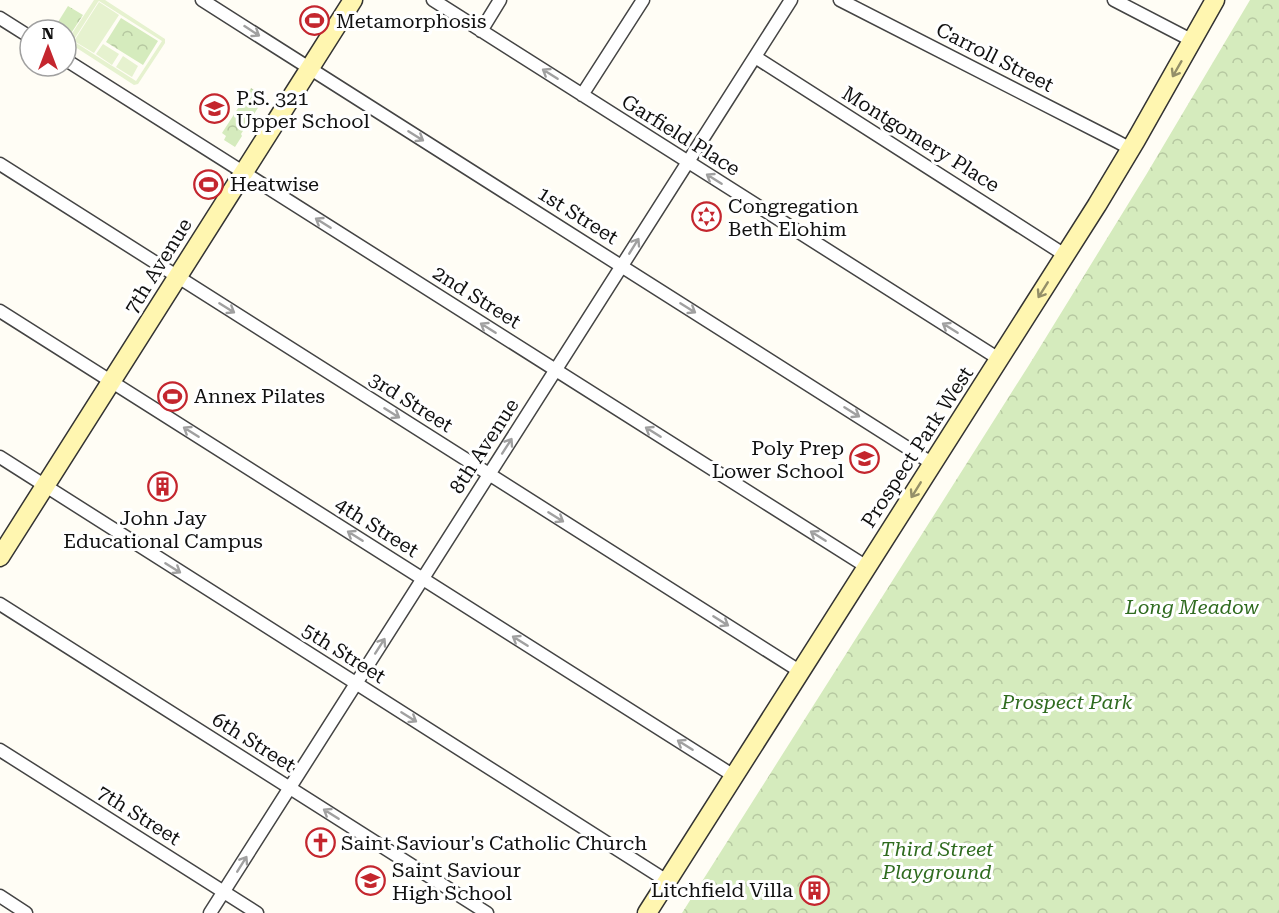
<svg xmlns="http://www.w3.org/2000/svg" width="1279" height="913" viewBox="0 0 1279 913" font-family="'Roboto Serif',serif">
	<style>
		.park { fill: url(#park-crowns) }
		.pitch { fill: #e6f2cf; fill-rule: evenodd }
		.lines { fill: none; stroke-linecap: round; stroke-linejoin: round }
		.street-casing { stroke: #444; stroke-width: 15 }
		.secondary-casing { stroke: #333; stroke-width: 21 }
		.street { stroke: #fff; stroke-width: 12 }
		.secondary { stroke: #fff6b0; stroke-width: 18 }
		.oneway { stroke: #a0a0a0 }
		.oneway2 { stroke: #948f68 }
		.labels { text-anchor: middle; stroke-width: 6; stroke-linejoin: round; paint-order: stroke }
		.poi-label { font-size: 20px; fill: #111; stroke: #fff; text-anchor: start }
		.street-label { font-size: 20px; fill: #111; stroke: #fff }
		.park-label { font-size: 20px; font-style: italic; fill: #2f6b1f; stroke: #fff }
	</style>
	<defs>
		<pattern id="park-crowns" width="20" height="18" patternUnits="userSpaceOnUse" patternTransform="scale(1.5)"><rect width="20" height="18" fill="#d5ebbd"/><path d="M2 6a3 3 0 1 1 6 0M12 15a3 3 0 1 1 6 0" fill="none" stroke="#b6c8a1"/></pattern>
	</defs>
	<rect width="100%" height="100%" fill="#fffdf5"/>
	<path class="park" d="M 1250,0 L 1279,0 L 1279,913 L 682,913 L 1029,365 L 1146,175 Z
		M 68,6 L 83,15 L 66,41 L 66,30 L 53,30 Z
		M 121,18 L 158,41 L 143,65 L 106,42 Z
		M 251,88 L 265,97 L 241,134 L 242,136 L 235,147 L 224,140 L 226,136 L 222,133 Z"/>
	<path class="pitch" d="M 94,0 L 105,0 L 165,39 L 165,43 L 138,84 L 134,85 L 69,43 L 69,38 ZM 99,1 L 162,41 L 136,81 L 73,41 L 98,2 Z
		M 99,2 L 119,15 L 94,53 L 74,41 Z
		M 103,44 L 119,54 L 112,65 L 96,54 Z
		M 123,56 L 138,66 L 132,77 L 116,67 Z"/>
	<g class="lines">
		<defs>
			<path id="street" d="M 202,0 L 933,464
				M 433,0 L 999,359
				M 840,0 L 1116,141 L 1131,149
				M 1114,0 L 1193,41
				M 0,18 L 30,37
				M 481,31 L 500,0
				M 755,57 L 1065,255
				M 66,60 L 867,567
				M 582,95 L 643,0
				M 0,164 L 801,672
				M 0,311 L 734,776
				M 0,457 L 667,881
				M 0,604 L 487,913
				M 0,750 L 257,913
				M 0,896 L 26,913
				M 210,913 L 791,0"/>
			<path id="secondary" d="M 0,557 L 353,0
				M 647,913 L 1097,205 L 1136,140 L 1215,0"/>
		</defs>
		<use href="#street" class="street-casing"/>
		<use href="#secondary" class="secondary-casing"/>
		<use href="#street" class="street"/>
		<use href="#secondary" class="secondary"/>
	</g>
	<defs><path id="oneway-shaft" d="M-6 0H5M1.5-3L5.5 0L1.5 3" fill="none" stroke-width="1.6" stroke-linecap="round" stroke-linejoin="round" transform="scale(1.5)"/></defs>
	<g class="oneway">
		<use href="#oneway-shaft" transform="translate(252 31) rotate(33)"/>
		<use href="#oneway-shaft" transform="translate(550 74) rotate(-148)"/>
		<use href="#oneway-shaft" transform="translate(416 136) rotate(32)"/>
		<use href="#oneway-shaft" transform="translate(714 179) rotate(-148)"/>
		<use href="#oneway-shaft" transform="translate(323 223) rotate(-148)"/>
		<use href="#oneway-shaft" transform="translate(634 246) rotate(-58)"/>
		<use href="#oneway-shaft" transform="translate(227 308) rotate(32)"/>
		<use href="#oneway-shaft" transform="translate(688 308) rotate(32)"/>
		<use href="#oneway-shaft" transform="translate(488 328) rotate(-148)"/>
		<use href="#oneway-shaft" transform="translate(950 328) rotate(-148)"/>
		<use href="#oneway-shaft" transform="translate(852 412) rotate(32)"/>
		<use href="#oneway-shaft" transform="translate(392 413) rotate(32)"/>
		<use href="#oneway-shaft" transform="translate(191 432) rotate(-148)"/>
		<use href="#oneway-shaft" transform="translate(653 432) rotate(-148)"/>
		<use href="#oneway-shaft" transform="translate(507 446) rotate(-57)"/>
		<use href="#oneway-shaft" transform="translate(556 517) rotate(32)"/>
		<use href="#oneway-shaft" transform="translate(355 536) rotate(-148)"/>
		<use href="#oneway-shaft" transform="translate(818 536) rotate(-148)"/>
		<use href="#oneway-shaft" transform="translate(173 568) rotate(32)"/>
		<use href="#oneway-shaft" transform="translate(721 621) rotate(32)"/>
		<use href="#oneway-shaft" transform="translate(520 641) rotate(-148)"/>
		<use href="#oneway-shaft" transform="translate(380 646) rotate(-57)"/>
		<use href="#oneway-shaft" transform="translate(409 717) rotate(32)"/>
		<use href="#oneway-shaft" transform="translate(685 745) rotate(-148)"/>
		<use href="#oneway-shaft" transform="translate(331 814) rotate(-148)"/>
		<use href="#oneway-shaft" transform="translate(242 864) rotate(-58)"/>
	</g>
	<g class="oneway2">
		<use href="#oneway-shaft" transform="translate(1177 69) rotate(120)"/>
		<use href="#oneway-shaft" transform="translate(1043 290) rotate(122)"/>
		<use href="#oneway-shaft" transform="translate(916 490) rotate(122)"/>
	</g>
	<defs>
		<symbol id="stadium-ring" viewBox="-11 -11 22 22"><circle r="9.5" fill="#fff" stroke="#c4262e" stroke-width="1.5"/><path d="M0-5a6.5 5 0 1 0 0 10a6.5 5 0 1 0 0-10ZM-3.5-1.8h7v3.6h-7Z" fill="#c4262e"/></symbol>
		<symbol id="school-ring" viewBox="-11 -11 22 22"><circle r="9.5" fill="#fff" stroke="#c4262e" stroke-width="1.5"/><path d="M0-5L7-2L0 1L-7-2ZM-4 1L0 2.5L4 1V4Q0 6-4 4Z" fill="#c4262e"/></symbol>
		<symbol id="synagogue-ring" viewBox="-11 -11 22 22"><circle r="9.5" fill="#fff" stroke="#c4262e" stroke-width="1.5"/><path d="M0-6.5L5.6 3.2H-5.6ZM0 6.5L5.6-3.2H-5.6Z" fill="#c4262e"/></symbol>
		<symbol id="building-ring" viewBox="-11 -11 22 22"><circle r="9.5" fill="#fff" stroke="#c4262e" stroke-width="1.5"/><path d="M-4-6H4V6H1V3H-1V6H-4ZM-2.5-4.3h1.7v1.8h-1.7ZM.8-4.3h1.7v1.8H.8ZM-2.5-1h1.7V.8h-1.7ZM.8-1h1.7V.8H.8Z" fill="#c4262e"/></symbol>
		<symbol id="church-ring" viewBox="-11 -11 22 22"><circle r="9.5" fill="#fff" stroke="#c4262e" stroke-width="1.5"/><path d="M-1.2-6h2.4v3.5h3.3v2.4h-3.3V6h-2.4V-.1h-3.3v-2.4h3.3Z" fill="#c4262e"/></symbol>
	</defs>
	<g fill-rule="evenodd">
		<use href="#stadium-ring" x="298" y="4" width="33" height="33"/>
		<use href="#school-ring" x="198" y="92" width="33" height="33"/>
		<use href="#stadium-ring" x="192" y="168" width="33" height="33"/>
		<use href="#synagogue-ring" x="690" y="200" width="33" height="33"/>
		<use href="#stadium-ring" x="156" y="380" width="33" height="33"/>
		<use href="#school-ring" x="848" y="442" width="33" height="33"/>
		<use href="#building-ring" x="146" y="470" width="33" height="33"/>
		<use href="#church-ring" x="304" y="826" width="33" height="33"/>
		<use href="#school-ring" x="354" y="864" width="33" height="33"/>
		<use href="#building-ring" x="798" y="874" width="33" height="33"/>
	</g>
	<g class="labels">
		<g class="poi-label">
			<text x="336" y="28">Metamorphosis</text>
			<text x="236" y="105">P.S. 321<tspan x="236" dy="23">Upper School</tspan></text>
			<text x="230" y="191">Heatwise</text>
			<text x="728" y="213">Congregation<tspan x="728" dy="23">Beth Elohim</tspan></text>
			<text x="194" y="403">Annex Pilates</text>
			<text x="844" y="455" text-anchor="end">Poly Prep<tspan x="844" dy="23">Lower School</tspan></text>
			<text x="163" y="525" text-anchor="middle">John Jay<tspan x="163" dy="23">Educational Campus</tspan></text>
			<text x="341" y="850">Saint Saviour's Catholic Church</text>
			<text x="392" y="877">Saint Saviour<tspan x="392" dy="23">High School</tspan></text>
			<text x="793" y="897" text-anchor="end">Litchfield Villa</text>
		</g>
		<g class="street-label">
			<text transform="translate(995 57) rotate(27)" y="7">Carroll Street</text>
			<text transform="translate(681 135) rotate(32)" y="7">Garfield Place</text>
			<text transform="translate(921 139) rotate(32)" y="7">Montgomery Place</text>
			<text transform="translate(578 215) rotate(32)" y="7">1st Street</text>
			<text transform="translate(158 266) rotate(-58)" y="7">7th Avenue</text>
			<text transform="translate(477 297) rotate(32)" y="7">2nd Street</text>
			<text transform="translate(411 402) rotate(32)" y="7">3rd Street</text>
			<text transform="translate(484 446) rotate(-57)" y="7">8th Avenue</text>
			<text transform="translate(917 447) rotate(-57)" y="7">Prospect Park West</text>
			<text transform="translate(377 527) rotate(32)" y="7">4th Street</text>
			<text transform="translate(344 653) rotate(32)" y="7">5th Street</text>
			<text transform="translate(254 742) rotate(32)" y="7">6th Street</text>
			<text transform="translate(139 815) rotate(32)" y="7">7th Street</text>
		</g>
		<g class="park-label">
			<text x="1192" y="614">Long Meadow</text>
			<text x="1067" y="709">Prospect Park</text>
			<text x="937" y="856">Third Street<tspan x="937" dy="23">Playground</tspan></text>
		</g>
	</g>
	<g transform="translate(48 48)"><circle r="28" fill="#ffffff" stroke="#a0a0a0" stroke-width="1.5"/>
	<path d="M0-4.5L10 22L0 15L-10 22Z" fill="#c4262e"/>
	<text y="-9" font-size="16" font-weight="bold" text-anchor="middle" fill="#111111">N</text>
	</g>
</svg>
